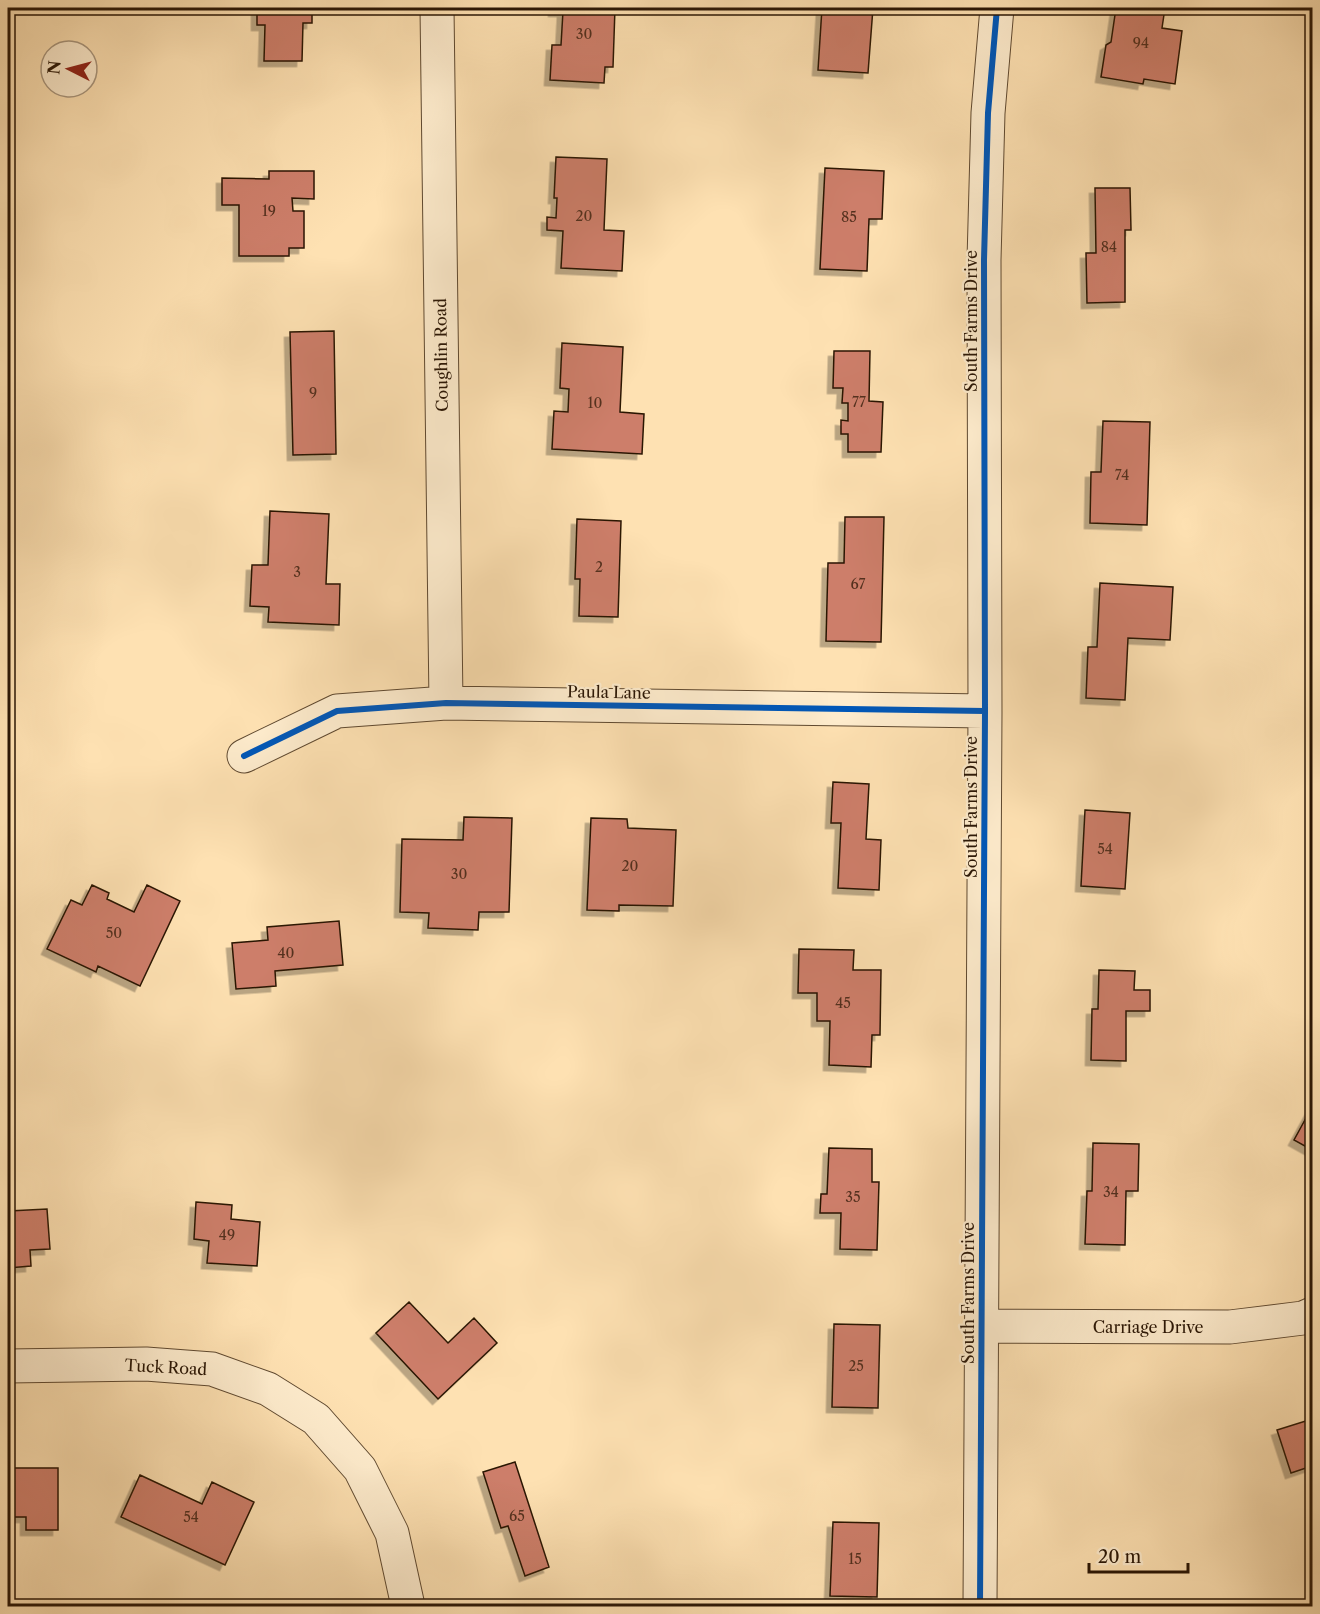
<svg xmlns="http://www.w3.org/2000/svg" width="1320" height="1614" viewBox="0 0 1320 1614" font-family="'Libre Caslon Text',serif">
	<style>
		.building { fill: #cd7e6b; stroke: #2a1605; stroke-width: 1.5; filter: url(#shadow) }
		.lines { fill: none; stroke-linecap: round; stroke-linejoin: round }
		.minor-casing { stroke: #5f4930; stroke-width: 35 }
		.minor { stroke: #feeccd; stroke-width: 33 }
		.cycleway-casing { stroke: #feeccd; stroke-width: 10 }
		.cycleway { stroke: #0057b8; stroke-width: 6 }
		.labels { text-anchor: middle; stroke-width: 4.5; stroke-linejoin: round; paint-order: stroke }
		.number-label { font-size: 14px; fill: #53301e }
		.street-label { font-size: 16px; fill: #2a1605; stroke: #feeccd }
	</style>
	<defs>
		<filter id="shadow"><feDropShadow dx="-5.5" dy="5.5" stdDeviation="0" flood-color="#0004"/></filter>
	</defs>
	<rect width="100%" height="100%" fill="#fee1b2"/>
	<filter id="stains"><feTurbulence type="fractalNoise" baseFrequency=".00333" numOctaves="4"/><feColorMatrix values="0 0 0 0 .2 0 0 0 0 .09 0 0 0 0 .02 0 0 0 .5 -.17"/></filter>
	<radialGradient id="worn" r=".72"><stop offset=".6" stop-color="#630" stop-opacity="0"/><stop offset="1" stop-color="#630" stop-opacity=".3"/></radialGradient>
	<path class="building" d="M 257,8 L 312,8 L 312,23 L 303,23 L 302,61 L 264,61 L 265,25 L 257,25 Z
		M 554,8 L 615,8 L 613,67 L 605,67 L 604,83 L 550,80 L 552,45 L 561,45 L 563,11 L 554,11 Z
		M 822,8 L 873,8 L 868,73 L 818,70 Z
		M 1116,8 L 1165,8 L 1162,28 L 1182,31 L 1175,84 L 1144,79 L 1143,84 L 1101,77 L 1106,45 L 1111,42 Z
		M 556,157 L 607,159 L 604,230 L 624,231 L 622,271 L 561,268 L 563,231 L 547,230 L 547,217 L 556,218 L 557,198 L 554,198 Z
		M 825,168 L 884,171 L 882,219 L 869,219 L 867,271 L 820,269 Z
		M 269,171 L 314,171 L 314,199 L 292,198 L 293,211 L 304,211 L 304,248 L 289,248 L 289,256 L 239,256 L 239,205 L 222,205 L 222,178 L 269,179 Z
		M 1095,188 L 1130,188 L 1131,230 L 1125,230 L 1125,302 L 1087,303 L 1086,253 L 1096,253 Z
		M 334,331 L 336,454 L 293,455 L 290,332 Z
		M 562,343 L 623,347 L 620,412 L 644,414 L 642,454 L 552,449 L 554,411 L 568,412 L 569,389 L 560,388 Z
		M 834,351 L 870,351 L 869,401 L 883,402 L 881,452 L 848,452 L 848,434 L 841,434 L 841,420 L 848,421 L 848,403 L 842,403 L 843,388 L 833,388 Z
		M 1103,421 L 1150,422 L 1147,525 L 1090,523 L 1091,472 L 1101,472 Z
		M 270,511 L 329,514 L 326,584 L 340,584 L 339,625 L 268,622 L 269,607 L 250,606 L 252,565 L 268,565 Z
		M 845,517 L 884,517 L 881,642 L 826,641 L 828,563 L 844,563 Z
		M 577,519 L 621,521 L 618,617 L 579,616 L 580,579 L 575,579 Z
		M 1100,583 L 1173,587 L 1170,640 L 1128,638 L 1125,700 L 1086,698 L 1088,647 L 1097,647 Z
		M 833,782 L 869,784 L 866,839 L 881,840 L 879,890 L 838,888 L 841,823 L 831,823 Z
		M 1085,810 L 1130,813 L 1125,889 L 1081,886 Z
		M 464,817 L 512,818 L 509,912 L 479,912 L 478,930 L 428,928 L 429,913 L 400,912 L 402,839 L 463,840 Z
		M 591,818 L 627,819 L 628,828 L 676,830 L 673,906 L 619,905 L 619,911 L 587,910 Z
		M 92,885 L 109,893 L 107,899 L 134,912 L 147,885 L 180,901 L 140,986 L 98,966 L 96,972 L 47,949 L 71,900 L 82,905 Z
		M 339,921 L 343,965 L 275,971 L 276,986 L 236,989 L 232,943 L 268,940 L 267,927 Z
		M 799,949 L 854,950 L 853,970 L 881,970 L 880,1035 L 872,1035 L 871,1067 L 829,1065 L 830,1021 L 817,1021 L 817,993 L 798,993 Z
		M 1099,970 L 1135,971 L 1134,990 L 1150,990 L 1150,1011 L 1126,1011 L 1126,1061 L 1091,1060 L 1092,1009 L 1098,1009 Z
		M 1312,1107 L 1312,1150 L 1294,1140 Z
		M 1093,1143 L 1139,1144 L 1138,1191 L 1126,1191 L 1125,1245 L 1085,1244 L 1087,1191 L 1092,1191 Z
		M 829,1148 L 872,1149 L 872,1182 L 879,1182 L 877,1250 L 840,1249 L 841,1213 L 820,1213 L 821,1194 L 827,1194 Z
		M 196,1202 L 232,1205 L 231,1219 L 260,1222 L 257,1266 L 207,1263 L 209,1241 L 194,1239 Z
		M 47,1209 L 50,1249 L 30,1250 L 31,1266 L 8,1268 L 9,1211 Z
		M 409,1302 L 448,1343 L 474,1318 L 497,1343 L 438,1399 L 376,1333 Z
		M 834,1324 L 880,1325 L 878,1408 L 832,1407 Z
		M 1312,1419 L 1312,1466 L 1291,1473 L 1277,1430 Z
		M 515,1462 L 549,1567 L 525,1576 L 508,1526 L 501,1528 L 483,1472 Z
		M 8,1468 L 58,1468 L 58,1530 L 26,1530 L 26,1517 L 8,1517 Z
		M 140,1475 L 202,1504 L 212,1482 L 254,1502 L 225,1565 L 121,1517 Z
		M 833,1522 L 879,1523 L 877,1597 L 830,1596 Z"/>
	<g class="lines">
		<defs>
			<path id="minor" d="M 437,8 L 446,703
				M 244,756 L 337,711 L 446,703 L 985,711
				M 982,1326 L 1230,1327 L 1303,1318 L 1312,1314
				M 8,1366 L 146,1364 L 212,1369 L 268,1389 L 316,1419 L 360,1469 L 392,1533 L 408,1606
				M 980,1606 L 985,711 L 984,260 L 988,113 L 997,8"/>
		</defs>
		<use href="#minor" class="minor-casing"/>
		<use href="#minor" class="minor"/>
		<defs>
			<path id="cycleway" d="M 244,756 L 337,711 L 446,703 L 985,711
				M 980,1606 L 985,711 L 984,260 L 988,113 L 997,8"/>
		</defs>
		<use href="#cycleway" class="cycleway-casing"/>
		<use href="#cycleway" class="cycleway"/>
	</g>
	<g class="labels">
		<g class="number-label">
			<text x="584" y="39">30</text>
			<text x="1141" y="48">94</text>
			<text x="269" y="216">19</text>
			<text x="584" y="221">20</text>
			<text x="849" y="222">85</text>
			<text x="1109" y="252">84</text>
			<text x="313" y="398">9</text>
			<text x="859" y="407">77</text>
			<text x="595" y="408">10</text>
			<text x="1122" y="480">74</text>
			<text x="599" y="572">2</text>
			<text x="297" y="577">3</text>
			<text x="858" y="589">67</text>
			<text x="1105" y="854">54</text>
			<text x="630" y="871">20</text>
			<text x="459" y="879">30</text>
			<text x="114" y="938">50</text>
			<text x="286" y="958">40</text>
			<text x="843" y="1008">45</text>
			<text x="1111" y="1197">34</text>
			<text x="853" y="1202">35</text>
			<text x="227" y="1240">49</text>
			<text x="856" y="1371">25</text>
			<text x="517" y="1521">65</text>
			<text x="191" y="1522">54</text>
			<text x="855" y="1564">15</text>
		</g>
		<g class="street-label">
			<text transform="translate(971 321) rotate(-90)" y="6">South Farms Drive</text>
			<text transform="translate(441 355) rotate(-91)" y="6">Coughlin Road</text>
			<text transform="translate(609 692) rotate(1)" y="6">Paula Lane</text>
			<text transform="translate(971 807) rotate(-90)" y="6">South Farms Drive</text>
			<text transform="translate(968 1293) rotate(-90)" y="6">South Farms Drive</text>
			<text x="1148" y="1333">Carriage Drive</text>
			<text transform="translate(166 1367) rotate(3)" y="6">Tuck Road</text>
		</g>
	</g>
	<rect width="1320" height="1614" fill="none" stroke="#fee1b2" stroke-width="30"/>
	<rect x="9" y="9" width="1302" height="1596" fill="none" stroke="#2a1605" stroke-width="3"/>
	<rect x="15" y="15" width="1290" height="1584" fill="none" stroke="#2a1605" stroke-width="1.5"/>
	<g transform="translate(69 69) rotate(276)"><circle r="28" fill="#feeccd" stroke="#a9967d" stroke-width="1.5"/>
	<path d="M0-4.5L10 22L0 15L-10 22Z" fill="#8f2418"/>
	<text y="-9" font-size="16" font-weight="bold" text-anchor="middle" fill="#2a1605">N</text>
	</g>
	<path d="M1089 1563v9h99v-9" fill="none" stroke="#2a1605" stroke-width="3"/>
	<text x="1098" y="1563" font-size="18" fill="#2a1605" stroke="#feeccd" stroke-width="4.5" paint-order="stroke">20 m</text>
	<rect width="100%" height="100%" filter="url(#stains)"/>
	<rect width="100%" height="100%" fill="url(#worn)"/>
</svg>
